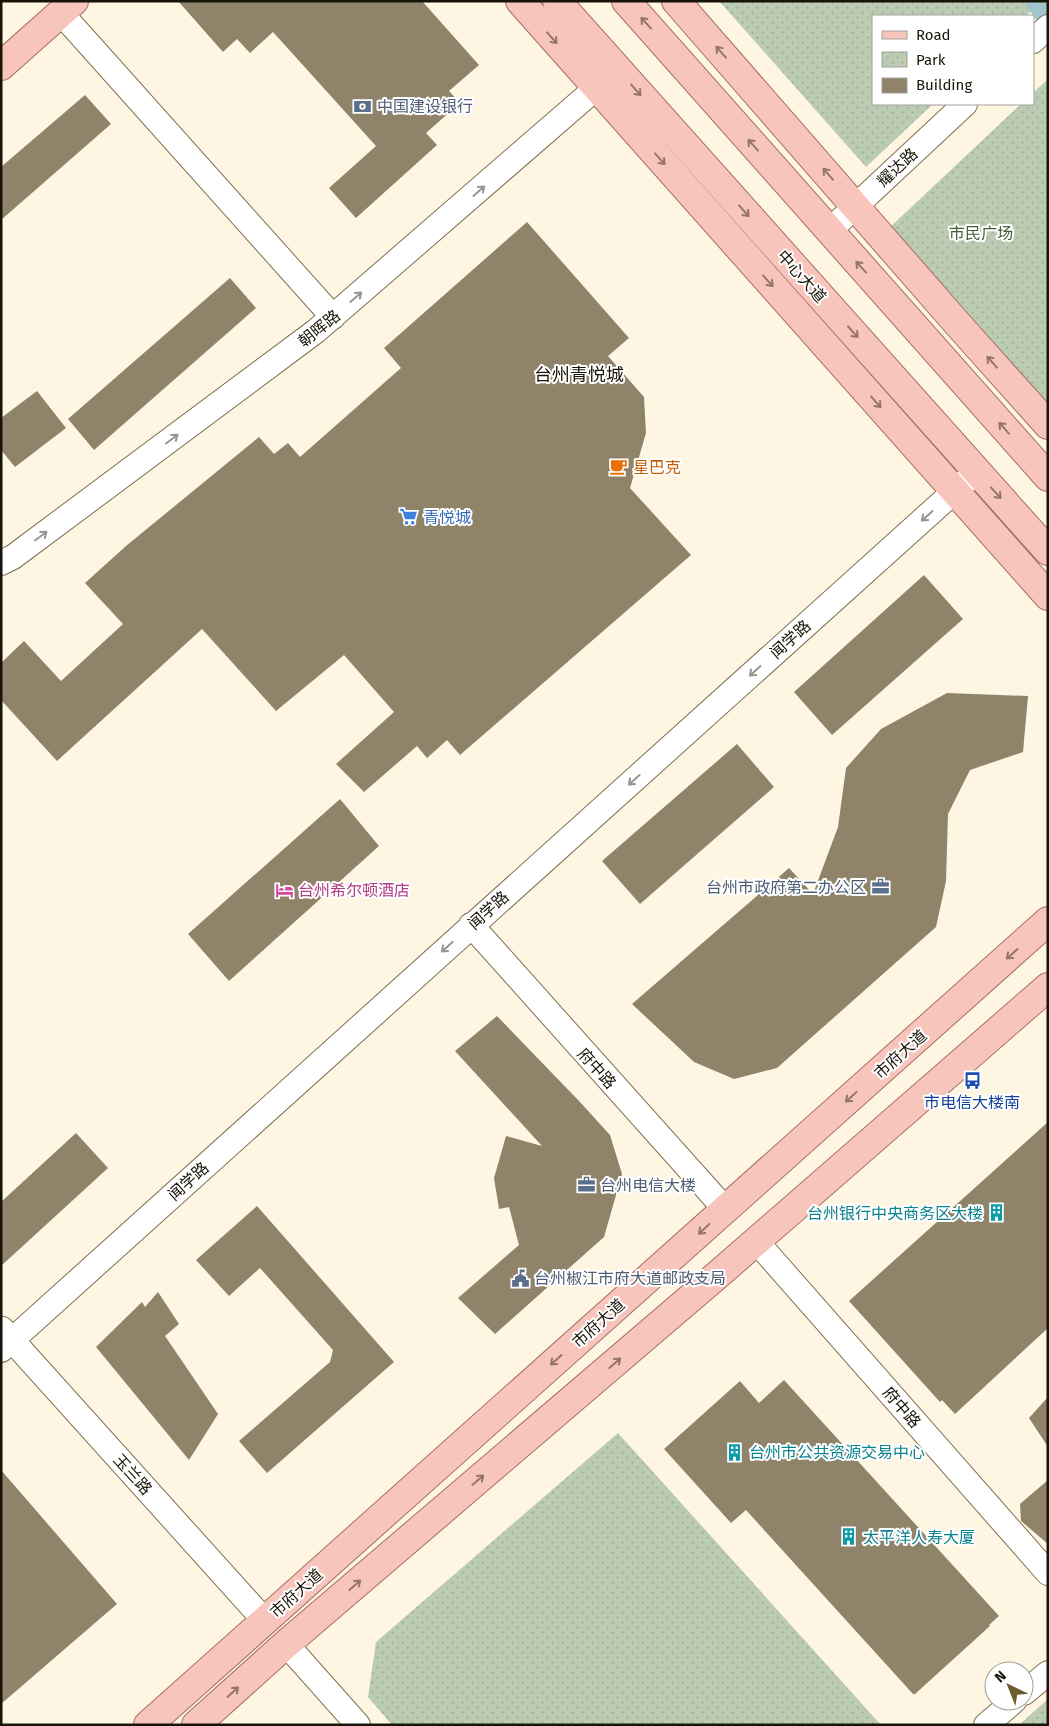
<svg xmlns="http://www.w3.org/2000/svg" width="1049" height="1726" viewBox="0 0 1049 1726" font-family="'Fira Sans','Noto Sans SC',sans-serif">
	<style>
		.park { fill: url(#park-dots) }
		.lines { fill: none; stroke-linecap: round; stroke-linejoin: round }
		.canal { stroke: #a0c6cb; stroke-width: 20 }
		.building { fill: #8f8469 }
		.minor-casing { stroke: #7e7254; stroke-width: 26 }
		.major-casing { stroke: #a66e61; stroke-width: 30 }
		.minor { stroke: #fff; stroke-width: 24 }
		.major { stroke: #f8c5bd; stroke-width: 28 }
		.oneway { stroke: #93756c }
		.oneway2 { stroke: #979590 }
		.labels { text-anchor: middle; stroke-width: 4; stroke-linejoin: round; paint-order: stroke }
		.service-label { font-size: 16px; fill: #4e5e75; stroke: #fff; text-anchor: start }
		.street-label { font-size: 16px; fill: #181408; stroke: #fff }
		.park-label { font-size: 16px; fill: #445e35; stroke: #fff }
		.food-label { font-size: 16px; fill: #c56008; stroke: #fff; text-anchor: start }
		.shop-label { font-size: 16px; fill: #366cbe; stroke: #fff; text-anchor: start }
		.hotel-label { font-size: 16px; fill: #b23c85; stroke: #fff; text-anchor: start }
		.transit-label { font-size: 16px; fill: #164399; stroke: #fff }
		.culture-label { font-size: 16px; fill: #0d838f; stroke: #fff; text-anchor: start }
		.neighbourhood-label { font-size: 18px; fill: #181408; stroke: #fff }
	</style>
	<defs>
		<pattern id="park-dots" width="8" height="8" patternUnits="userSpaceOnUse" patternTransform="scale(1.25)"><rect width="8" height="8" fill="#bbccb2"/><path d="M2 2h.1M6 6h.1" fill="none" stroke="#a0ae98" stroke-width="1.8" stroke-linecap="round"/></pattern>
	</defs>
	<rect width="100%" height="100%" fill="#fef6e2"/>
	<path class="park" d="M 719,1 L 1041,1 L 1026,16 L 873,16 L 873,104 L 933,104 L 866,167 Z
		M 1048,79 L 1048,413 L 887,230 L 1021,104 L 1033,104 L 1033,93 Z
		M 618,1433 L 881,1725 L 392,1725 L 368,1697 L 376,1642 Z
		M 1048,1699 L 1048,1725 L 1019,1725 Z"/>
	<g class="lines">
		<path class="canal" d="M 1035,1 L 1048,19"/>
	</g>
	<path class="building" d="M 178,1 L 422,1 L 479,65 L 449,91 L 460,103 L 426,133 L 437,145 L 356,218 L 329,188 L 376,146 L 273,32 L 250,53 L 237,39 L 223,52 Z
		M 85,95 L 111,124 L 1,220 L 1,167 Z
		M 527,222 L 629,338 L 608,356 L 644,397 L 646,433 L 630,488 L 691,555 L 460,755 L 447,740 L 427,758 L 417,746 L 364,792 L 336,764 L 394,712 L 344,655 L 276,711 L 202,629 L 57,761 L 1,700 L 1,663 L 24,641 L 61,681 L 123,624 L 85,583 L 126,546 L 259,437 L 274,454 L 288,443 L 300,457 L 401,368 L 384,348 Z
		M 230,278 L 256,308 L 94,450 L 68,419 Z
		M 37,391 L 66,428 L 15,467 L 1,450 L 1,418 Z
		M 924,575 L 963,619 L 832,735 L 794,692 Z
		M 947,693 L 1028,696 L 1023,752 L 970,770 L 948,814 L 946,881 L 936,927 L 777,1068 L 734,1079 L 694,1062 L 632,1004 L 789,868 L 813,894 L 838,827 L 846,768 L 881,729 Z
		M 737,744 L 774,787 L 640,904 L 602,861 Z
		M 340,799 L 379,846 L 229,981 L 188,934 Z
		M 497,1016 L 580,1102 L 610,1135 L 622,1174 L 604,1237 L 495,1334 L 458,1298 L 519,1245 L 509,1207 L 499,1209 L 494,1178 L 506,1136 L 542,1146 L 455,1051 Z
		M 1048,1122 L 1048,1328 L 955,1414 L 942,1400 L 940,1402 L 849,1301 Z
		M 76,1133 L 108,1168 L 1,1266 L 1,1202 Z
		M 257,1206 L 394,1362 L 267,1473 L 239,1441 L 330,1362 L 333,1350 L 260,1268 L 229,1296 L 196,1260 Z
		M 158,1292 L 179,1324 L 165,1336 L 218,1414 L 189,1460 L 96,1347 L 142,1302 L 145,1307 Z
		M 784,1380 L 999,1616 L 989,1625 L 990,1626 L 915,1694 L 913,1694 L 746,1510 L 731,1523 L 664,1449 L 740,1381 L 759,1403 Z
		M 1048,1397 L 1048,1447 L 1029,1418 Z
		M 1,1470 L 117,1604 L 1,1704 Z
		M 1048,1480 L 1048,1544 L 1021,1521 L 1020,1504 Z"/>
	<g class="lines">
		<defs>
			<path id="minor" d="M 61,13 L 333,317
				M 1033,41 L 1048,27
				M 829,231 L 965,104
				M 1,563 L 13,557 L 316,331 L 610,76
				M 471,925 L 725,1209
				M 756,1241 L 1048,1573
				M 2,1329 L 265,1621
				M 1,1350 L 977,471
				M 286,1644 L 358,1725
				M 1024,1693 L 1048,1673
				M 986,1725 L 1014,1701"/>
			<path id="major" d="M 520,1 L 1048,596
				M 557,1 L 1048,551
				M 626,1 L 1048,477
				M 676,1 L 955,321 L 1048,425
				M 1,66 L 74,1
				M 148,1725 L 1048,921
				M 196,1725 L 286,1644 L 722,1271 L 1048,987"/>
		</defs>
		<use href="#minor" class="minor-casing"/>
		<use href="#major" class="major-casing"/>
		<use href="#minor" class="minor"/>
		<use href="#major" class="major"/>
	</g>
	<defs><path id="oneway-shaft" d="M-6 0H5M1.5-3L5.5 0L1.5 3" fill="none" stroke-width="1.6" stroke-linecap="round" stroke-linejoin="round" transform="scale(1.25)"/></defs>
	<g class="oneway">
		<use href="#oneway-shaft" transform="translate(646 23) rotate(-132)"/>
		<use href="#oneway-shaft" transform="translate(552 38) rotate(48)"/>
		<use href="#oneway-shaft" transform="translate(721 52) rotate(-131)"/>
		<use href="#oneway-shaft" transform="translate(636 90) rotate(48)"/>
		<use href="#oneway-shaft" transform="translate(753 145) rotate(-132)"/>
		<use href="#oneway-shaft" transform="translate(660 159) rotate(48)"/>
		<use href="#oneway-shaft" transform="translate(828 174) rotate(-131)"/>
		<use href="#oneway-shaft" transform="translate(744 211) rotate(48)"/>
		<use href="#oneway-shaft" transform="translate(861 267) rotate(-132)"/>
		<use href="#oneway-shaft" transform="translate(768 281) rotate(48)"/>
		<use href="#oneway-shaft" transform="translate(853 332) rotate(48)"/>
		<use href="#oneway-shaft" transform="translate(992 362) rotate(-132)"/>
		<use href="#oneway-shaft" transform="translate(876 402) rotate(48)"/>
		<use href="#oneway-shaft" transform="translate(1004 428) rotate(-132)"/>
		<use href="#oneway-shaft" transform="translate(996 493) rotate(48)"/>
		<use href="#oneway-shaft" transform="translate(1012 954) rotate(138)"/>
		<use href="#oneway-shaft" transform="translate(851 1097) rotate(138)"/>
		<use href="#oneway-shaft" transform="translate(704 1229) rotate(137)"/>
		<use href="#oneway-shaft" transform="translate(556 1360) rotate(138)"/>
		<use href="#oneway-shaft" transform="translate(615 1363) rotate(-41)"/>
		<use href="#oneway-shaft" transform="translate(478 1480) rotate(-41)"/>
		<use href="#oneway-shaft" transform="translate(355 1585) rotate(-41)"/>
		<use href="#oneway-shaft" transform="translate(233 1692) rotate(-42)"/>
	</g>
	<g class="oneway2">
		<use href="#oneway-shaft" transform="translate(479 191) rotate(-41)"/>
		<use href="#oneway-shaft" transform="translate(356 297) rotate(-41)"/>
		<use href="#oneway-shaft" transform="translate(172 439) rotate(-37)"/>
		<use href="#oneway-shaft" transform="translate(927 516) rotate(138)"/>
		<use href="#oneway-shaft" transform="translate(41 536) rotate(-37)"/>
		<use href="#oneway-shaft" transform="translate(755 671) rotate(138)"/>
		<use href="#oneway-shaft" transform="translate(634 780) rotate(138)"/>
		<use href="#oneway-shaft" transform="translate(447 947) rotate(138)"/>
	</g>
	<defs>
		<symbol id="bank-bare" viewBox="-9 -9 18 18"><path d="M-6-4H6V4H-6ZM0-2.3a2.3 2.3 0 1 0 0 4.6a2.3 2.3 0 1 0 0-4.6Z" fill="#5c6f8a" stroke="#fff" stroke-width="2.5" paint-order="stroke"/></symbol>
		<symbol id="cafe-bare" viewBox="-9 -9 18 18"><path d="M-5.5-4.5H6V0H3Q3 3.5 0 3.5H-2.5Q-5.5 3.5-5.5 0ZM3-3.2v2h1.7v-2ZM-6 4.5H4V6H-6Z" fill="#e8710a" stroke="#fff" stroke-width="2.5" paint-order="stroke"/></symbol>
		<symbol id="supermarket-bare" viewBox="-9 -9 18 18"><path d="M-6-5.5h2.5l.6 2H6L4.5 2H-2.5L-4.4-4H-6ZM-1.5 3.2a1.3 1.3 0 1 0 .1 0ZM3 3.2a1.3 1.3 0 1 0 .1 0Z" fill="#3f7fe0" stroke="#fff" stroke-width="2.5" paint-order="stroke"/></symbol>
		<symbol id="office-bare" viewBox="-9 -9 18 18"><path d="M-6-3h4V-5.5h4V-3h4V5H-6ZM-1-4.5V-3h2v-1.5ZM-6 0V1H6V0Z" fill="#5c6f8a" stroke="#fff" stroke-width="2.5" paint-order="stroke"/></symbol>
		<symbol id="hotel-bare" viewBox="-9 -9 18 18"><path d="M-6-4.5h1.5V1H6V5H4.5V3h-9V5H-6ZM-4 0a1.8 1.8 0 1 1 3.6 0ZM.5 0V-2.5h3Q6-2.5 6 0Z" fill="#d1479c" stroke="#fff" stroke-width="2.5" paint-order="stroke"/></symbol>
		<symbol id="bus-bare" viewBox="-9 -9 18 18"><path d="M-5-6H5V4H4V6H2V4H-2V6H-4V4H-5ZM-3.5-4V0h7V-4ZM-3.5 1.2v1.5H-2V1.2ZM2 1.2v1.5H3.5V1.2Z" fill="#1a4fb4" stroke="#fff" stroke-width="2.5" paint-order="stroke"/></symbol>
		<symbol id="building-bare" viewBox="-9 -9 18 18"><path d="M-4-6H4V6H1V3H-1V6H-4ZM-2.5-4.3h1.7v1.8h-1.7ZM.8-4.3h1.7v1.8H.8ZM-2.5-1h1.7V.8h-1.7ZM.8-1h1.7V.8H.8Z" fill="#0f9aa8" stroke="#fff" stroke-width="2.5" paint-order="stroke"/></symbol>
		<symbol id="civic-bare" viewBox="-9 -9 18 18"><path d="M-.6-6.5H3V-4.5H.6V-3L4-1V1h2V6H-6V1h2V-1L-.6-3ZM-1.2 2.5V6h2.4V2.5Z" fill="#5c6f8a" stroke="#fff" stroke-width="2.5" paint-order="stroke"/></symbol>
	</defs>
	<g fill-rule="evenodd">
		<use href="#bank-bare" x="350" y="94" width="25" height="25"/>
		<use href="#cafe-bare" x="606" y="454" width="25" height="25"/>
		<use href="#supermarket-bare" x="396" y="504" width="25" height="25"/>
		<use href="#office-bare" x="868" y="874" width="25" height="25"/>
		<use href="#hotel-bare" x="272" y="878" width="25" height="25"/>
		<use href="#bus-bare" x="960" y="1068" width="25" height="25"/>
		<use href="#office-bare" x="574" y="1172" width="25" height="25"/>
		<use href="#building-bare" x="984" y="1200" width="25" height="25"/>
		<use href="#civic-bare" x="508" y="1266" width="25" height="25"/>
		<use href="#building-bare" x="722" y="1440" width="25" height="25"/>
		<use href="#building-bare" x="836" y="1524" width="25" height="25"/>
	</g>
	<g class="labels">
		<g class="service-label">
			<text x="377" y="112">中国建设银行</text>
			<text x="866" y="893" text-anchor="end">台州市政府第二办公区</text>
			<text x="600" y="1191">台州电信大楼</text>
			<text x="534" y="1284">台州椒江市府大道邮政支局</text>
		</g>
		<g class="street-label">
			<text transform="translate(897 167) rotate(-43)" y="6">耀达路</text>
			<text transform="translate(802 276) rotate(48)" y="6">中心大道</text>
			<text transform="translate(319 328) rotate(-39)" y="6">朝晖路</text>
			<text transform="translate(790 639) rotate(-42)" y="6">闻学路</text>
			<text transform="translate(488 910) rotate(-42)" y="6">闻学路</text>
			<text transform="translate(900 1054) rotate(-42)" y="6">市府大道</text>
			<text transform="translate(597 1068) rotate(48)" y="6">府中路</text>
			<text transform="translate(188 1181) rotate(-42)" y="6">闻学路</text>
			<text transform="translate(598 1323) rotate(-42)" y="6">市府大道</text>
			<text transform="translate(902 1407) rotate(49)" y="6">府中路</text>
			<text transform="translate(133 1474) rotate(48)" y="6">玉兰路</text>
			<text transform="translate(296 1593) rotate(-42)" y="6">市府大道</text>
		</g>
		<g class="park-label">
			<text x="981" y="239">市民广场</text>
		</g>
		<g class="food-label">
			<text x="633" y="473">星巴克</text>
		</g>
		<g class="shop-label">
			<text x="423" y="523">青悦城</text>
		</g>
		<g class="hotel-label">
			<text x="298" y="896">台州希尔顿酒店</text>
		</g>
		<g class="transit-label">
			<text x="972" y="1108">市电信大楼南</text>
		</g>
		<g class="culture-label">
			<text x="983" y="1219" text-anchor="end">台州银行中央商务区大楼</text>
			<text x="749" y="1458">台州市公共资源交易中心</text>
			<text x="863" y="1543">太平洋人寿大厦</text>
		</g>
		<g class="neighbourhood-label">
			<text x="579" y="381">台州青悦城</text>
		</g>
	</g>
	<rect width="1049" height="1726" fill="none" stroke="#181408" stroke-width="5"/>
	<rect x="872" y="15" width="162" height="90" fill="#ffffff" stroke="#a3a19c"/>
	<rect x="882" y="31" width="25" height="8" fill="#f8c5bd" stroke="#a3a19c"/>
	<text x="916" y="40" font-size="15" fill="#181408">Road</text>
	<rect x="882" y="52" width="25" height="15" fill="url(#park-dots)" stroke="#a3a19c"/>
	<text x="916" y="65" font-size="15" fill="#181408">Park</text>
	<rect x="882" y="78" width="25" height="15" fill="#8f8469" stroke="#a3a19c"/>
	<text x="916" y="90" font-size="15" fill="#181408">Building</text>
	<g transform="translate(1009 1686) rotate(317)"><circle r="24" fill="#ffffff" stroke="#a3a19c"/>
	<path d="M0-4L9 19L0 12L-9 19Z" fill="#6c5e2b"/>
	<text y="-8" font-size="14" font-weight="bold" text-anchor="middle" fill="#181408">N</text>
	</g>
</svg>
